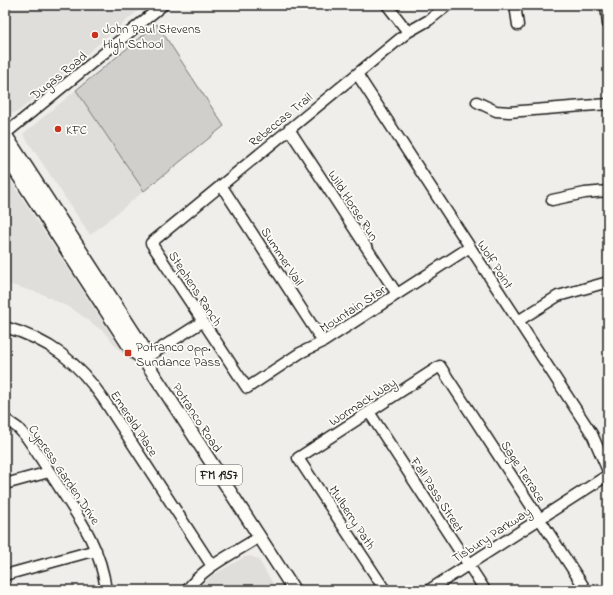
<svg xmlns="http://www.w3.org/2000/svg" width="613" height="595" viewBox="0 0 613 595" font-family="'Indie Flower',sans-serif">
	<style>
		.built { fill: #e0deda }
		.green { fill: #d0cfcc; stroke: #767674 }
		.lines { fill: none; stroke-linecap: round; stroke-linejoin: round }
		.minor-casing { stroke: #1c1c1c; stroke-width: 13 }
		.major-casing { stroke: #1c1c1c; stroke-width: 15 }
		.minor { stroke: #fdfcf7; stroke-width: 10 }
		.major { stroke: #fdfcf7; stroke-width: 12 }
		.poi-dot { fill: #c8321e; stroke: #fdfcf7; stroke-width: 1.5 }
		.labels { text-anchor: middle; stroke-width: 3.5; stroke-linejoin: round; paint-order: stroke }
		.shield { fill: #fdfcf7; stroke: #605f5e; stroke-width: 1 }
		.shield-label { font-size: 12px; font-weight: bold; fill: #1c1c1c }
		.poi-label { font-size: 13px; fill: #1c1c1c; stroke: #fdfcf7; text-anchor: start }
		.street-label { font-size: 13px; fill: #1c1c1c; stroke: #fdfcf7 }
	</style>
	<rect width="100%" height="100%" fill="#f0eeea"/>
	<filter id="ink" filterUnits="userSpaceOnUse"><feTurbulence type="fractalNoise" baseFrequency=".025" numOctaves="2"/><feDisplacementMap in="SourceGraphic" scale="8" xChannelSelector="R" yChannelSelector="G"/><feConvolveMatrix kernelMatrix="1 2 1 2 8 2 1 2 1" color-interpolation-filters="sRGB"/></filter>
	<g filter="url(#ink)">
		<path class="built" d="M 5,5 L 145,5 L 19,111 L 14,113 L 8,114 L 5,113 Z
			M 76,90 L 144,191 L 90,235 L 23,134 Z
			M 5,172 L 128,360 L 104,332 L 74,310 L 42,294 L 5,283 Z
			M 250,556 L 258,559 L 277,590 L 195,590 L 210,577 L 244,557 Z"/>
		<path class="green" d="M 157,24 L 224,126 L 144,191 L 76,90 Z"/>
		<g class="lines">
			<defs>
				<path id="minor" d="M 387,5 L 408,32
					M 448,5 L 429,20 L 408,32 L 151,243 L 247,388 L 300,353 L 323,342 L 470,247
					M 515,5 L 518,25
					M 606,5 L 608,24
					M 357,74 L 592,434 L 608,471
					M 477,102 L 496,111 L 509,112 L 608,104
					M 289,129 L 397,294
					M 5,134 L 163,5
					M 221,185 L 323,342
					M 552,200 L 585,193 L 608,191
					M 518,321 L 558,296 L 608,282
					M 5,327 C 50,340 78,362 104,400 L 212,566
					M 144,359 L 202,322
					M 369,412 L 485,590
					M 5,419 L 18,428 L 27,438 C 39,455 50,473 61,490 C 83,523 101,550 106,590
					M 5,484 L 49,472
					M 5,575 L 96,550
					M 5,588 L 5,590
					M 187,590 C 204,566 235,553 259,537
					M 385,590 L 298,458 L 440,366 L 586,590
					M 429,590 L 608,475"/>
				<path id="major" d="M 5,134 L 142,345 L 144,359 L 294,590
					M 5,155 L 132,351 L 144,359"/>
			</defs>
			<use href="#minor" class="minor-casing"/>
			<use href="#major" class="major-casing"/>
			<use href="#minor" class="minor"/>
			<use href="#major" class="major"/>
		</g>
	</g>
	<g class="poi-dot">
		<circle cx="95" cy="35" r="4"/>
		<circle cx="58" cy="129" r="4"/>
		<rect x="124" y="349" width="8" height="8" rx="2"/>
	</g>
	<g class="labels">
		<rect class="shield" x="196" y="465" width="46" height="20" rx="3"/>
		<g class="shield-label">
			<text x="219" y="479">FM 1957</text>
		</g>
		<g class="poi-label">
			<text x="103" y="33">John Paul Stevens<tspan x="103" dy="15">High School</tspan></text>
			<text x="66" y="134">KFC</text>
			<text x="136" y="351">Potranco opp.<tspan x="136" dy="15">Sundance Pass</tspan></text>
		</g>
		<g class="street-label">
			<text transform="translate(58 75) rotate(-39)" y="5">Dugas Road</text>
			<text transform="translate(280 119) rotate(-39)" y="5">Rebeccas Trail</text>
			<text transform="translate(354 205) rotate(57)" y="5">Wild Horse Run</text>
			<text transform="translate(283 256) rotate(57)" y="5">Summer Vail</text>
			<text transform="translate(496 264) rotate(57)" y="5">Wolf Point</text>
			<text transform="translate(196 288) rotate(57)" y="5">Stephens Ranch</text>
			<text transform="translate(352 308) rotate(-33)" y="5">Mountain Star</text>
			<text transform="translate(362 401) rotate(-33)" y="5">Wormack Way</text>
			<text transform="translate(198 417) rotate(57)" y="5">Potranco Road</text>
			<text transform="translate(135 423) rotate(57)" y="5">Emerald Place</text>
			<text transform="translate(524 471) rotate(57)" y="5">Sage Terrace</text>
			<text transform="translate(65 474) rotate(56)" y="5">Cypress Garden Drive</text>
			<text transform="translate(438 494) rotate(57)" y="5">Fall Pass Street</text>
			<text transform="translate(353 517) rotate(57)" y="5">Mulberry Path</text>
			<text transform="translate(491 534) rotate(-33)" y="5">Tisbury Parkway</text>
		</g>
	</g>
	<rect width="613" height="595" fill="none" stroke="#fdfcf7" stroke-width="20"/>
	<rect x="10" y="10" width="593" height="575" fill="none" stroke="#1c1c1c" stroke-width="1.5" filter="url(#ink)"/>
</svg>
